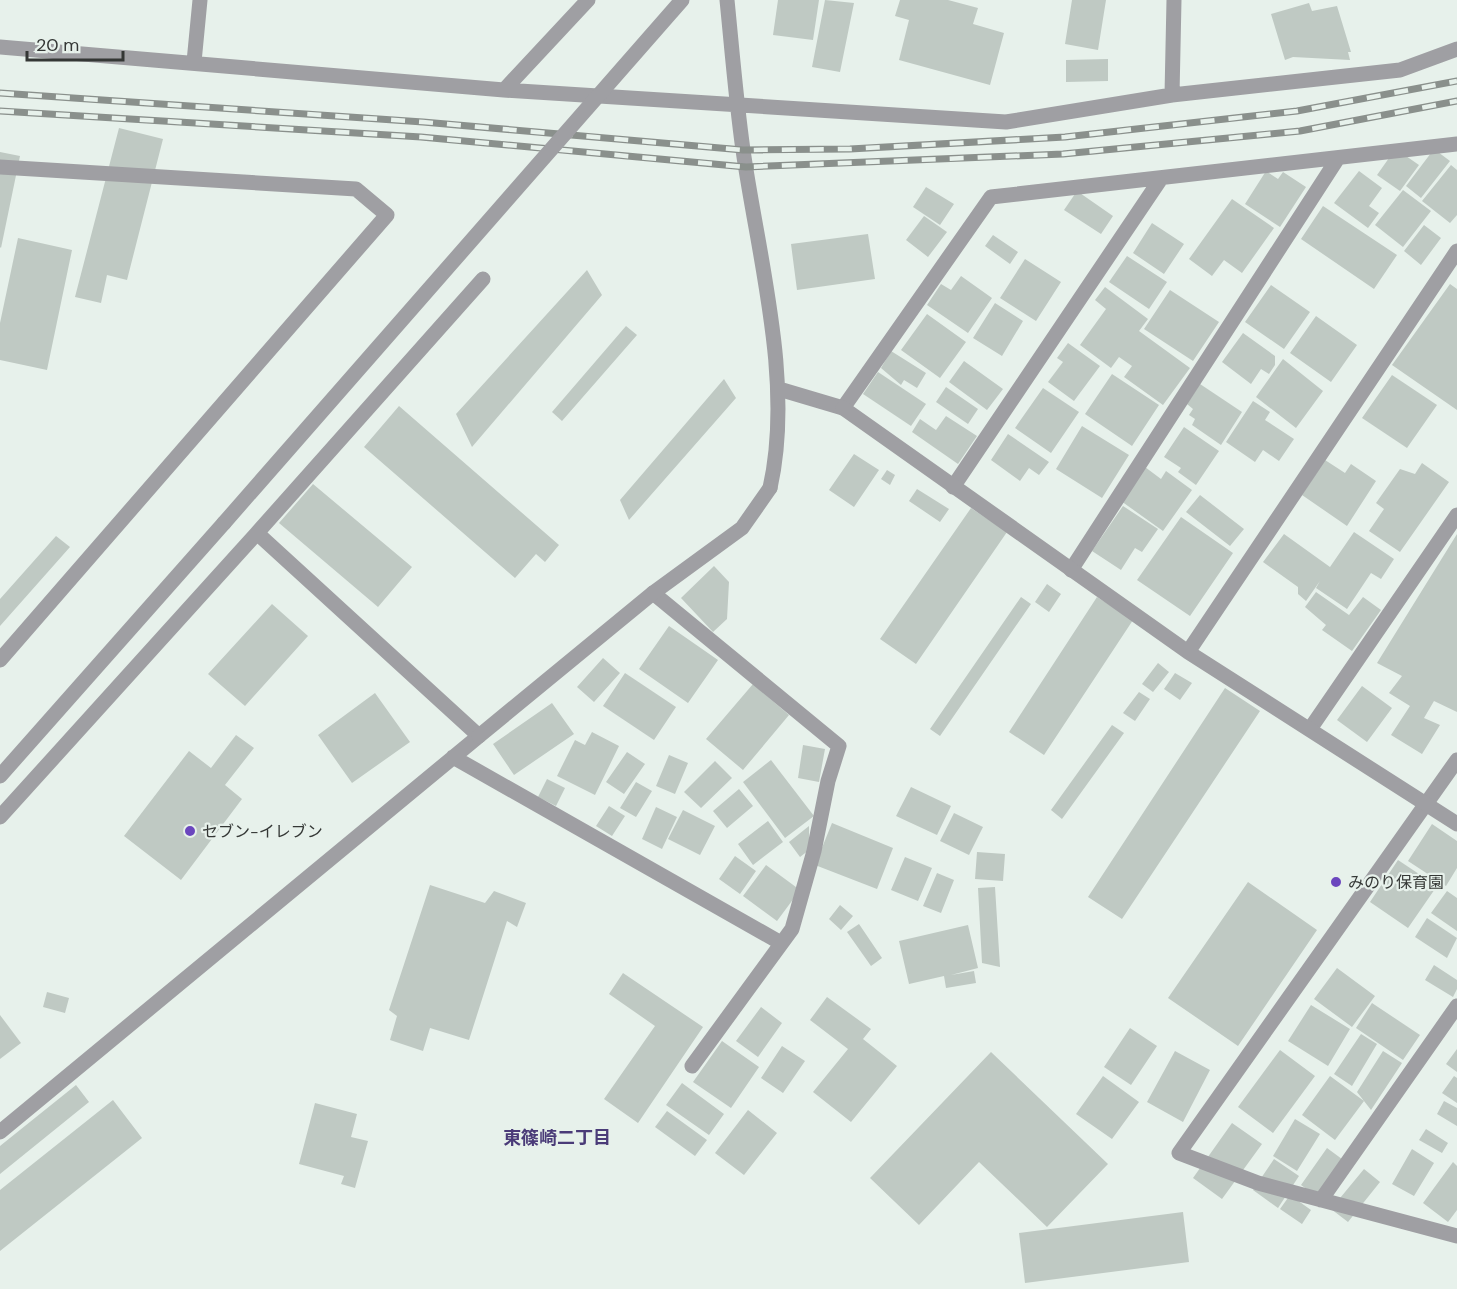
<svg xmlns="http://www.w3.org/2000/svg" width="1457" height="1289" viewBox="0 0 1457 1289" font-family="'DM Sans','Noto Sans JP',sans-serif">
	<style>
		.building { fill: #bfc9c3 }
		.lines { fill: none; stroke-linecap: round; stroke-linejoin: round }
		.minor { stroke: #9f9fa3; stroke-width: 15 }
		.tertiary { stroke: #9f9fa3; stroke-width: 15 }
		.rail-casing { stroke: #8a908c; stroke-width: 7 }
		.rail { stroke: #e7f1eb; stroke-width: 4.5; stroke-dasharray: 14; stroke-linecap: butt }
		.tertiary-bridge { stroke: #9f9fa3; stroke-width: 15 }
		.poi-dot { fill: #6b46be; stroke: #e7f1eb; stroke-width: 2 }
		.labels { text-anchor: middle; stroke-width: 4.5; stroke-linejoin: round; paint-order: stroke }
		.poi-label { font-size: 16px; fill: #343735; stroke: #e7f1eb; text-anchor: start }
		.neighbourhood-label { font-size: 18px; font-weight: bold; fill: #4a3b78; stroke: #e7f1eb }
	</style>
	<rect width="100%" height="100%" fill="#e7f1eb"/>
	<path class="building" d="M 778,0 L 819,0 L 813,40 L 773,35 Z
		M 825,0 L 854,3 L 840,72 L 812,67 Z
		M 900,0 L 948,0 L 978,8 L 973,24 L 1004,33 L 990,85 L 899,60 L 909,20 L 895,16 Z
		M 1072,0 L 1106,0 L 1098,50 L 1065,44 Z
		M 1309,3 L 1312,11 L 1337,6 L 1351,52 L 1348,52 L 1350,60 L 1293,57 L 1285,60 L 1271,14 Z
		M 1108,59 L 1108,81 L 1066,82 L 1066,60 Z
		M 119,128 L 163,139 L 127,280 L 107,275 L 101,303 L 75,297 Z
		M 1434,149 L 1450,161 L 1421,198 L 1406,186 Z
		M 0,152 L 20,156 L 1,248 L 0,247 Z
		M 1406,156 L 1419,165 L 1400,191 L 1377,175 L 1389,158 Z
		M 1451,165 L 1457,170 L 1457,215 L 1450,223 L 1422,201 Z
		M 1266,171 L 1278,179 L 1283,172 L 1306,187 L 1280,227 L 1245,204 Z
		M 1359,171 L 1382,188 L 1369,206 L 1379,213 L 1368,228 L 1334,203 Z
		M 926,187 L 954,204 L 940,225 L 913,207 Z
		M 1403,190 L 1431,211 L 1403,247 L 1375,225 Z
		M 1077,191 L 1113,216 L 1101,234 L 1064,210 Z
		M 1232,199 L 1274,228 L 1242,273 L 1224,260 L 1212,276 L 1189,259 Z
		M 1323,206 L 1397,255 L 1374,289 L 1301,239 Z
		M 924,216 L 947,232 L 928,257 L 906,240 Z
		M 1152,223 L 1184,244 L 1164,274 L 1133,253 Z
		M 1424,225 L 1441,238 L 1421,265 L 1404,251 Z
		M 868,234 L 875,279 L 797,290 L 791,244 Z
		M 993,235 L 1018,252 L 1010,264 L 985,246 Z
		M 18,238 L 72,250 L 47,370 L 0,360 L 0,323 Z
		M 1127,256 L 1167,282 L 1149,309 L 1109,282 Z
		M 1025,259 L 1061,282 L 1036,321 L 1000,298 Z
		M 587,270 L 602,295 L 472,447 L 456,414 Z
		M 961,276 L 992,298 L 968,333 L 927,305 L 941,284 L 951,290 Z
		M 1450,284 L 1457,289 L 1457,410 L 1392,365 Z
		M 1271,285 L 1310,312 L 1284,349 L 1245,322 Z
		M 1105,287 L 1148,319 L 1139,331 L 1190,368 L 1163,405 L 1124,377 L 1132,366 L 1119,357 L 1111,368 L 1080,345 L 1106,309 L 1095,300 Z
		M 1170,290 L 1219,322 L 1193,361 L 1144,329 Z
		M 995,303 L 1023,321 L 1002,356 L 973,338 Z
		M 927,314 L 966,342 L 940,378 L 901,350 Z
		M 1316,316 L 1357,345 L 1331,382 L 1290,353 Z
		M 626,326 L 637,335 L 562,421 L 552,412 Z
		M 1243,333 L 1275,356 L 1275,365 L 1269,374 L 1261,369 L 1251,384 L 1222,362 Z
		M 1068,343 L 1100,366 L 1074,401 L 1048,382 L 1063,362 L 1057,358 Z
		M 891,351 L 926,373 L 917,388 L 904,380 L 901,385 L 881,368 Z
		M 1283,359 L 1323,391 L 1296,428 L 1256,397 Z
		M 964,361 L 1003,389 L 987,410 L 949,382 Z
		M 878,372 L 926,404 L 911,426 L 863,394 Z
		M 1112,374 L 1159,405 L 1132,446 L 1085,414 Z
		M 1392,375 L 1437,405 L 1407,448 L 1362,418 Z
		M 724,379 L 736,398 L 629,520 L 620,500 Z
		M 1200,384 L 1242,412 L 1221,445 L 1192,425 L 1195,419 L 1189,415 L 1193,409 L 1187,404 Z
		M 946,387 L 978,409 L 968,424 L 936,402 Z
		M 1043,388 L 1079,412 L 1051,453 L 1015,428 Z
		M 1253,401 L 1270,412 L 1265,420 L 1294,439 L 1279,461 L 1263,450 L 1255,462 L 1226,442 Z
		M 399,406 L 559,545 L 545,562 L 536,554 L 515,578 L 364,447 Z
		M 946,416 L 977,436 L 958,464 L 912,432 L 920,419 L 936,430 Z
		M 1082,426 L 1129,455 L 1102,498 L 1056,469 Z
		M 1184,427 L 1219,451 L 1196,485 L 1178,472 L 1181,468 L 1164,457 Z
		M 1008,434 L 1049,462 L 1039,475 L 1029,468 L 1020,481 L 991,460 Z
		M 854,454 L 879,470 L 854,507 L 829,490 Z
		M 1325,460 L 1345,473 L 1351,464 L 1376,481 L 1347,526 L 1302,495 Z
		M 1422,463 L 1449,482 L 1400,552 L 1369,531 L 1384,509 L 1376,503 L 1400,469 L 1415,474 Z
		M 1145,467 L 1161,479 L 1166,471 L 1192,490 L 1163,531 L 1121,501 Z
		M 887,470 L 895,475 L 890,485 L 881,479 Z
		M 313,484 L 412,567 L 378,607 L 279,523 Z
		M 917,489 L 949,509 L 940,522 L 909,501 Z
		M 1200,495 L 1244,529 L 1230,546 L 1186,512 Z
		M 1123,506 L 1158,529 L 1142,552 L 1135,548 L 1121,570 L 1092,551 Z
		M 971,508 L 1007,532 L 916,664 L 880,639 Z
		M 1181,517 L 1233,553 L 1190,616 L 1137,580 Z
		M 1354,532 L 1394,559 L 1381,579 L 1371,573 L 1347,609 L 1316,588 L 1320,581 L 1306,601 L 1298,594 L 1298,587 L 1263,562 L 1284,534 L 1330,567 Z
		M 1457,534 L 1457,712 L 1434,701 L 1424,718 L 1440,725 L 1422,754 L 1391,735 L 1410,706 L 1389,693 L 1402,676 L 1377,663 Z
		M 56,536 L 70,547 L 0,626 L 0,599 Z
		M 714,566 L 729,582 L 727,619 L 713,632 L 681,598 Z
		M 1047,584 L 1061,594 L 1049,612 L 1035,602 Z
		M 1316,592 L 1349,615 L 1363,597 L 1381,610 L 1352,651 L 1322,630 L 1326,625 L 1305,607 Z
		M 1021,597 L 1031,604 L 940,736 L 930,729 Z
		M 1097,597 L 1133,620 L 1044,755 L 1009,732 Z
		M 272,604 L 308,636 L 245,706 L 208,674 Z
		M 669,626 L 718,660 L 688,703 L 639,669 Z
		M 603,658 L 620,673 L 594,702 L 577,687 Z
		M 1158,663 L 1169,672 L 1153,692 L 1142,684 Z
		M 625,673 L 676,707 L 654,740 L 603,706 Z
		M 1175,673 L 1192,683 L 1180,700 L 1164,689 Z
		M 753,684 L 789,715 L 743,770 L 706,739 Z
		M 1362,686 L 1392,708 L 1367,742 L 1337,720 Z
		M 1225,688 L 1260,711 L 1122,919 L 1088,897 Z
		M 1139,692 L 1150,699 L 1135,721 L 1123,713 Z
		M 375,693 L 410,742 L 352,783 L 318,735 Z
		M 552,703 L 574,734 L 514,775 L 493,744 Z
		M 1112,725 L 1124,733 L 1062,819 L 1051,810 Z
		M 592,732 L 619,746 L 595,795 L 557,776 L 575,740 L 585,745 Z
		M 236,735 L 254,748 L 225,785 L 242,799 L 181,880 L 124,836 L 189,751 L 211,768 Z
		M 803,745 L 825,749 L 819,782 L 798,778 Z
		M 627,752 L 645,764 L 624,794 L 606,782 Z
		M 669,755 L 688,763 L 675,794 L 656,786 Z
		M 771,760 L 814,816 L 785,838 L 743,782 Z
		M 715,761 L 732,778 L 701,808 L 684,792 Z
		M 547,779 L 565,788 L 556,806 L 538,797 Z
		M 636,782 L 652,791 L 636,817 L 620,808 Z
		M 911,787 L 951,806 L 937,835 L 896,816 Z
		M 739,789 L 753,806 L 727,828 L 713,811 Z
		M 609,806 L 625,816 L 612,836 L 596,826 Z
		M 656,807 L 677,817 L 662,849 L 642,839 Z
		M 683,810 L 715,826 L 700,855 L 668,839 Z
		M 954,813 L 983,827 L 969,855 L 940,841 Z
		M 768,821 L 783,842 L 753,865 L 738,844 Z
		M 832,823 L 893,848 L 877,889 L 815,865 Z
		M 1432,824 L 1457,841 L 1457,868 L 1446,886 L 1408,861 Z
		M 809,826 L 809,850 L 800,857 L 789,842 Z
		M 977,852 L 1005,854 L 1003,881 L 975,879 Z
		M 735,856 L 756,871 L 740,894 L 719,879 Z
		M 905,857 L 932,868 L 918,901 L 891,890 Z
		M 1398,860 L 1437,886 L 1408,928 L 1370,902 Z
		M 766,865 L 800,890 L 777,921 L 743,896 Z
		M 937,873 L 954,880 L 941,913 L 923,906 Z
		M 1248,882 L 1317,930 L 1238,1046 L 1168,998 Z
		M 430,885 L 485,903 L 494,891 L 526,903 L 517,927 L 507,921 L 469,1040 L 430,1028 L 423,1051 L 390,1040 L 397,1016 L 389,1010 Z
		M 995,887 L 1000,967 L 982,963 L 978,888 Z
		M 1447,891 L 1457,898 L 1457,931 L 1431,913 Z
		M 840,905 L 853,916 L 841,930 L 829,919 Z
		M 1427,918 L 1457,938 L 1447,958 L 1415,937 Z
		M 859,924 L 882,958 L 871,966 L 847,932 Z
		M 968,925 L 978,968 L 951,975 L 974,971 L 976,983 L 946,988 L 944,976 L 909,984 L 899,941 Z
		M 1434,965 L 1457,980 L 1457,989 L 1453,997 L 1425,980 Z
		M 1337,968 L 1375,996 L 1352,1027 L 1314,999 Z
		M 623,973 L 703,1027 L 638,1123 L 604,1099 L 655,1026 L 609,994 Z
		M 47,992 L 69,998 L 65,1013 L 43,1007 Z
		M 827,997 L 871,1029 L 863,1039 L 897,1066 L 851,1122 L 813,1092 L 848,1049 L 810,1020 Z
		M 1372,1003 L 1420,1035 L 1403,1060 L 1356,1028 Z
		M 1311,1005 L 1350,1029 L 1328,1066 L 1288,1041 Z
		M 761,1007 L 782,1023 L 758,1057 L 736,1041 Z
		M 0,1015 L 21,1043 L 0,1059 Z
		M 1130,1028 L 1157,1046 L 1131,1085 L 1104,1067 Z
		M 1361,1034 L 1377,1044 L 1352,1086 L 1334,1074 Z
		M 722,1041 L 759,1067 L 731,1108 L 693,1082 Z
		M 782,1046 L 805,1061 L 783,1093 L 761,1078 Z
		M 1457,1049 L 1457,1072 L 1446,1064 Z
		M 1280,1050 L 1315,1076 L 1273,1133 L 1238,1107 Z
		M 1175,1051 L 1210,1070 L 1183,1122 L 1147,1102 Z
		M 1383,1051 L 1402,1063 L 1371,1110 L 1364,1101 L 1335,1140 L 1302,1115 L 1330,1076 L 1364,1101 L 1357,1092 Z
		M 991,1052 L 1108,1164 L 1047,1227 L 979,1162 L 919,1225 L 870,1178 Z
		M 1103,1076 L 1139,1102 L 1112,1139 L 1076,1114 Z
		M 1454,1076 L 1457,1078 L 1457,1103 L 1442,1093 Z
		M 682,1083 L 724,1114 L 709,1135 L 666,1105 Z
		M 76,1085 L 89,1102 L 0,1174 L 0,1146 Z
		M 113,1100 L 142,1138 L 0,1251 L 0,1190 Z
		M 1444,1101 L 1457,1108 L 1457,1126 L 1437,1114 Z
		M 315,1103 L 357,1114 L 351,1137 L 368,1141 L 355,1188 L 341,1184 L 344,1176 L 299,1164 Z
		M 748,1110 L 777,1133 L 744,1175 L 715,1153 Z
		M 667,1111 L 707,1140 L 695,1156 L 655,1127 Z
		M 1295,1119 L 1320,1134 L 1297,1171 L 1273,1156 Z
		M 1232,1123 L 1262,1144 L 1222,1199 L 1193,1178 Z
		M 1426,1129 L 1448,1143 L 1442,1153 L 1419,1140 Z
		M 1327,1148 L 1346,1162 L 1319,1198 L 1301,1185 Z
		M 1412,1149 L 1434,1163 L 1414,1196 L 1392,1184 Z
		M 1274,1159 L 1299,1176 L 1278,1208 L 1253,1190 Z
		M 1453,1162 L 1457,1166 L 1457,1210 L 1448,1222 L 1423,1203 Z
		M 1364,1169 L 1380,1182 L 1348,1222 L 1331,1209 Z
		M 1290,1195 L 1311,1210 L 1302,1224 L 1280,1209 Z
		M 1183,1212 L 1189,1262 L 1025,1283 L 1019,1233 Z"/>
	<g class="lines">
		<path class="minor" d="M 727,0 C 732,50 736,100 743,150 C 758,256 794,382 770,488
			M 0,47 L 504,90 L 1006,122 L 1172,95 L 1400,70 L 1457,49
			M 194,62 L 200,0
			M 504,90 L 588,0
			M 1172,95 L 1174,0
			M 0,167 L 356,189 L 387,215 L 0,660
			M 779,389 L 843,408 L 991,197 L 1457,144
			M 953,487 L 1160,180
			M 257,533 L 483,279
			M 1071,570 L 1338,158
			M 653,593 L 839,746 L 828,781 L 814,851 L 792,929 L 692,1066
			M 1310,729 L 1457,515
			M 453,757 L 781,943
			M 1457,760 L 1179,1153 L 1258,1183 L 1457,1236
			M 0,817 L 257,533 L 479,736 L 0,1132
			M 1321,1200 L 1457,1006"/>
		<path class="tertiary" d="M 843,408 L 1188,652 L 1457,824
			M 1188,652 L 1457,251
			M 479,736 L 653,593 L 742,528 L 770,488
			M 0,776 L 224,523"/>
		<defs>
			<path id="rail" d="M 0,93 L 423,122 L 743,150 L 850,149 L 1065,137 L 1297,111 L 1457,81
				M 0,111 L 421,137 L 746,167 L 1063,154 L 1300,131 L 1457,101"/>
		</defs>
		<use href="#rail" class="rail-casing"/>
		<use href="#rail" class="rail"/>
		<path class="tertiary-bridge" d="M 224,523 L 682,0"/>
	</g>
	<g class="poi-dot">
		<circle cx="190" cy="831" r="6"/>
		<circle cx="1336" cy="882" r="6"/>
	</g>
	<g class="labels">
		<g class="poi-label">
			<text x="202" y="837">セブン-イレブン</text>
			<text x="1348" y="888">みのり保育園</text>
		</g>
		<g class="neighbourhood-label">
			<text x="557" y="1144">東篠崎二丁目</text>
		</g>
	</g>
	<path d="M27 51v9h96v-9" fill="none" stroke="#343735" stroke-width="3"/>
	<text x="36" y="51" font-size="18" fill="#343735" stroke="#e7f1eb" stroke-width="4.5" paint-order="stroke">20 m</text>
</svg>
